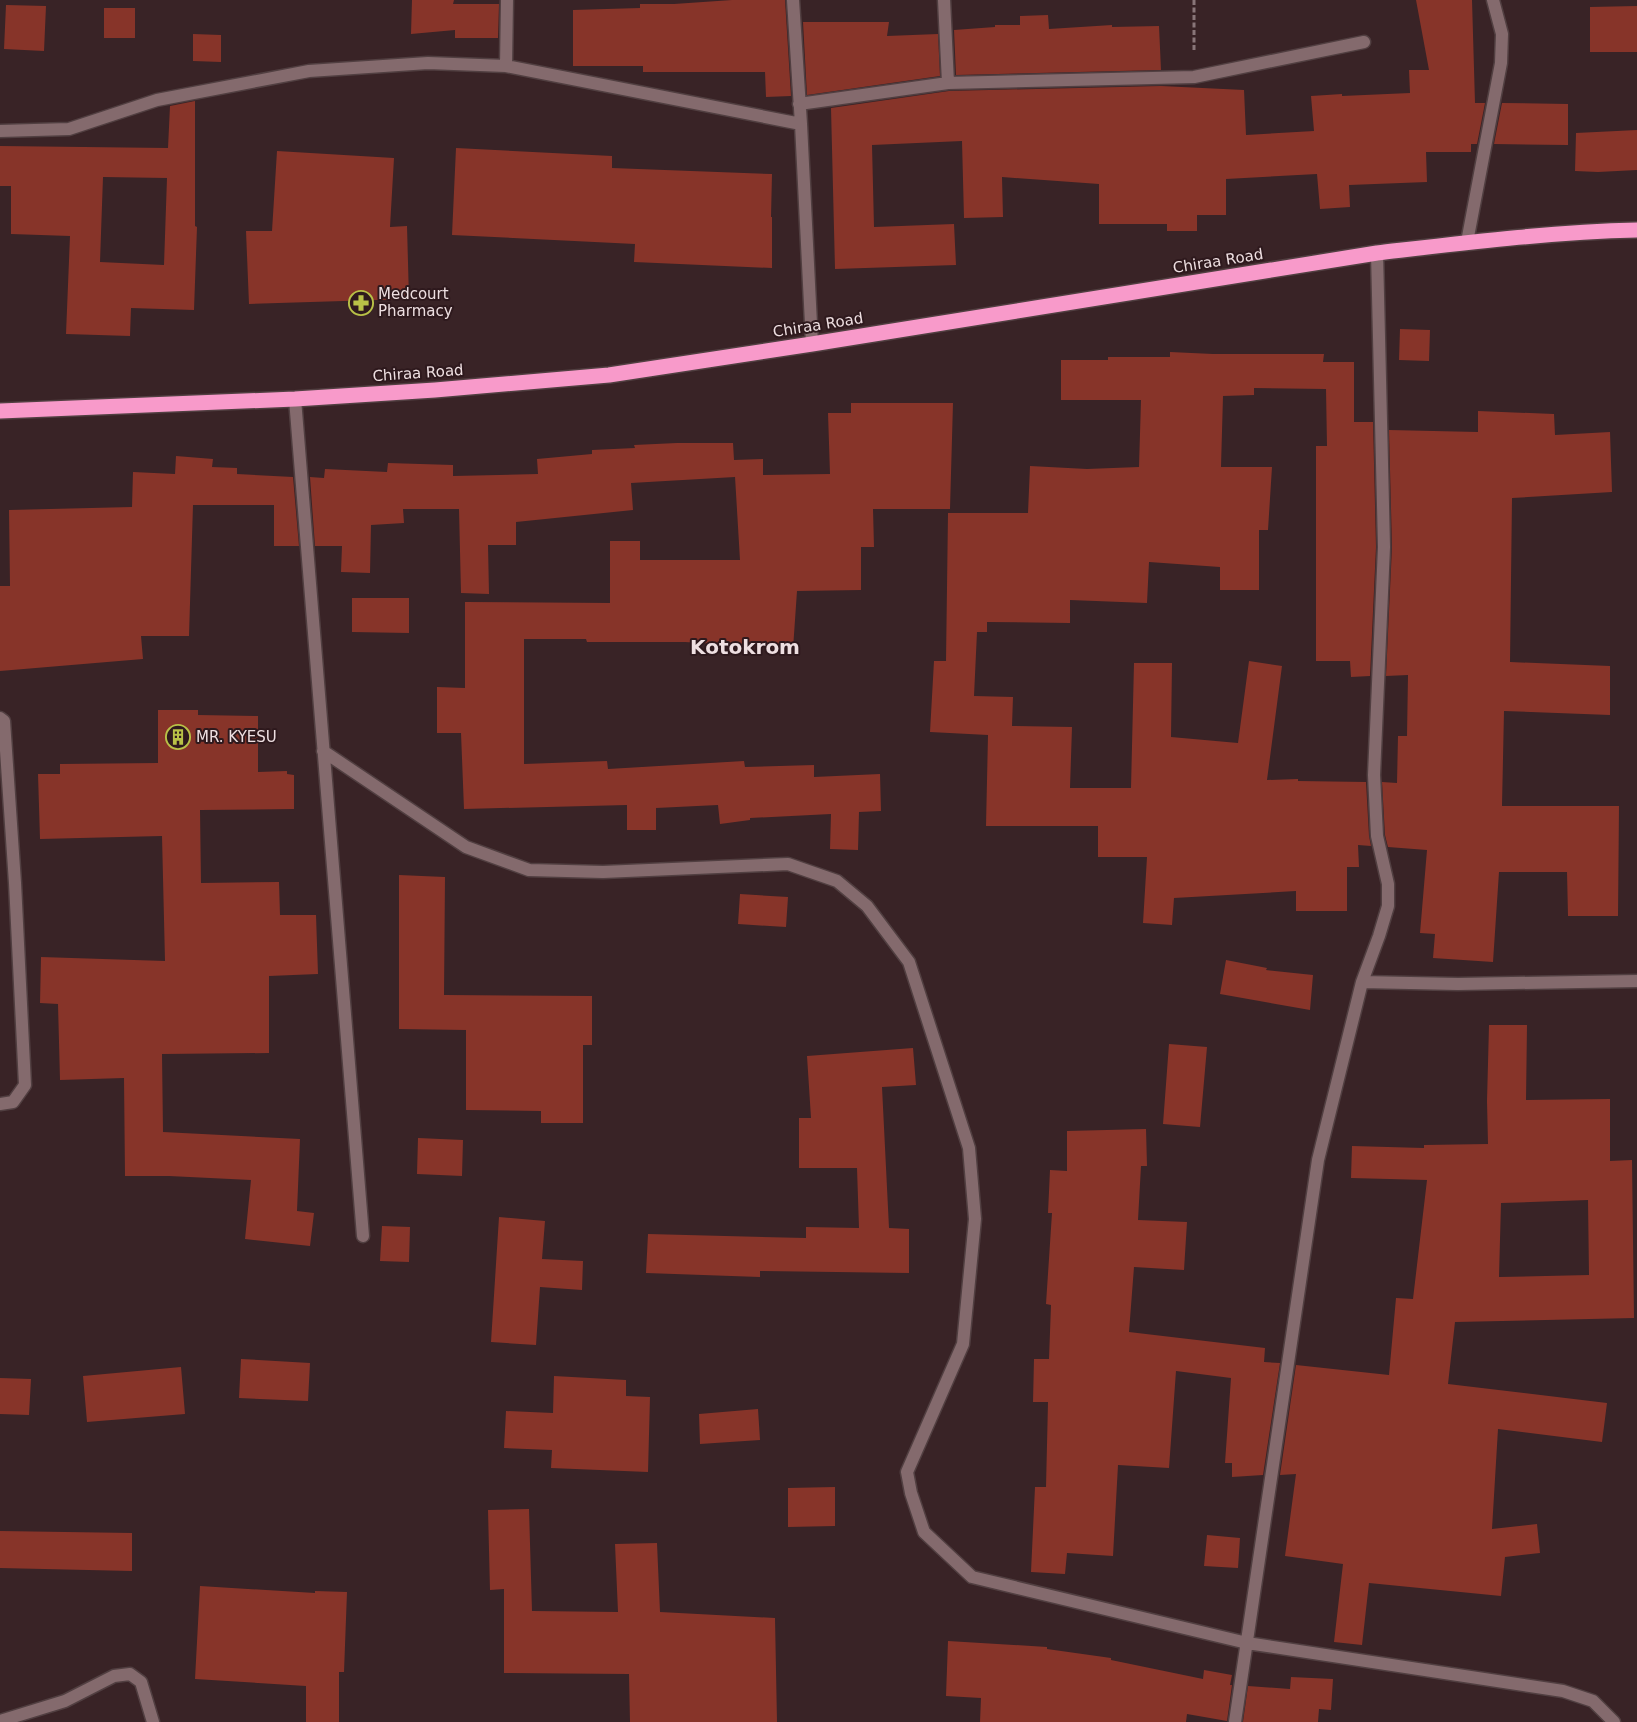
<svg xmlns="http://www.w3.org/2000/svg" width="1637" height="1722" viewBox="0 0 1637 1722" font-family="'DejaVu Sans',sans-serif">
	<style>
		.building { fill: #873429; fill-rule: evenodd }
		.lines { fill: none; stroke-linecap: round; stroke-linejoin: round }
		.minor-casing { stroke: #513f41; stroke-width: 15 }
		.highway-casing { stroke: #513f41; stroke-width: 18 }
		.path { stroke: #897679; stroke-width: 3; stroke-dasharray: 5 2.5; stroke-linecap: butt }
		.minor { stroke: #846a6d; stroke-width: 12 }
		.highway { stroke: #f89aca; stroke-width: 15 }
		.labels { text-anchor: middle; stroke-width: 4; stroke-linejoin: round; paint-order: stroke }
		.street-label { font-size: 15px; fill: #eedfe1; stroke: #2e191d }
		.poi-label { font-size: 15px; fill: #eedfe1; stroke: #2e191d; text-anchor: start }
		.district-label { font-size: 20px; font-weight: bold; fill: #eedfe1; stroke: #2e191d }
	</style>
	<rect width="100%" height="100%" fill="#392326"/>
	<path class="building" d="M 412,0 L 454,0 L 453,4 L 499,4 L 498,38 L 455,38 L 455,30 L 411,34 Z
		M 732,0 L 785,0 L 791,96 L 766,97 L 765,72 L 643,72 L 643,66 L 573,66 L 573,10 L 640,8 L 640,4 L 674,4 Z
		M 1416,0 L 1472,0 L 1475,103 L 1485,103 L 1477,144 L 1471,144 L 1471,152 L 1426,152 L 1427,182 L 1349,185 L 1350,207 L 1320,209 L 1317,174 L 1226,179 L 1226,215 L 1197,215 L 1197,231 L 1167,231 L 1167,224 L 1099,224 L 1099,184 L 1002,177 L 1003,217 L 964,218 L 962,141 L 872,145 L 874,227 L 954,224 L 956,265 L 835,269 L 831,108 L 949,91 L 1161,86 L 1244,90 L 1246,135 L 1314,131 L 1311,96 L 1342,94 L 1342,96 L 1410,93 L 1409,70 L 1429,70 Z
		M 6,5 L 46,6 L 44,51 L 4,49 Z
		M 1637,6 L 1637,52 L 1590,52 L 1590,7 Z
		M 104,8 L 135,8 L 135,38 L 104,38 Z
		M 1048,15 L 1049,29 L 1112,25 L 1112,27 L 1159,26 L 1161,70 L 956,75 L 954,30 L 995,27 L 995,25 L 1020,25 L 1020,16 Z
		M 803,22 L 889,22 L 887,36 L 938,34 L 940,76 L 807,95 Z
		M 193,34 L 221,35 L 221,62 L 193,61 Z
		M 195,101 L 195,226 L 197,227 L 194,310 L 131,308 L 130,336 L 66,334 L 70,236 L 11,234 L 11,186 L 0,186 L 0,146 L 168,148 L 170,106 ZM 103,177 L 167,178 L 164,265 L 100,262 Z
		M 1502,103 L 1568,104 L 1568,145 L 1494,144 Z
		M 1637,130 L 1637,170 L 1598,172 L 1575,171 L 1576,133 Z
		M 456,148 L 612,156 L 612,168 L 772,174 L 771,217 L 772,217 L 772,268 L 634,262 L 635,244 L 452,235 Z
		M 277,151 L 394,158 L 390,227 L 407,226 L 409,299 L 249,304 L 246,231 L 272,231 Z
		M 1400,329 L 1430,330 L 1429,361 L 1399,360 Z
		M 1170,352 L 1213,354 L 1324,354 L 1323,362 L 1354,362 L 1354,422 L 1373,422 L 1376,547 L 1370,676 L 1351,677 L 1350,661 L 1316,661 L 1316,446 L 1327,446 L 1326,389 L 1254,388 L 1254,395 L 1223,396 L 1221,467 L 1272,467 L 1268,530 L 1259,530 L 1259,590 L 1220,590 L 1220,567 L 1149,562 L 1147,603 L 1070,600 L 1070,623 L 987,622 L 987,632 L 977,632 L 974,696 L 1013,697 L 1012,726 L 1072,727 L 1070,788 L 1131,788 L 1134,663 L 1172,663 L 1171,737 L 1238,743 L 1249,661 L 1282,666 L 1267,780 L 1298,779 L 1298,781 L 1366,782 L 1369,836 L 1371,846 L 1358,845 L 1359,867 L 1347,867 L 1347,911 L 1296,911 L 1296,891 L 1174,898 L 1172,925 L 1143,923 L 1147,857 L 1098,857 L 1098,826 L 986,826 L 988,735 L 930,732 L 934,661 L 946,661 L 948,513 L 1028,513 L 1030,466 L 1087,469 L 1139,467 L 1141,400 L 1061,400 L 1061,360 L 1108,360 L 1108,357 L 1170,357 Z
		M 851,403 L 953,403 L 950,509 L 873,509 L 874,547 L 861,547 L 861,590 L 797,591 L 793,649 L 685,642 L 587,642 L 586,639 L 524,639 L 524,764 L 607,761 L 608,769 L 744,761 L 745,767 L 814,765 L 814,777 L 880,774 L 881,811 L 859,812 L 858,850 L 830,849 L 831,814 L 750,818 L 750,820 L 720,824 L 718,805 L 656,808 L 656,830 L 627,830 L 627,805 L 464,809 L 461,733 L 437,733 L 437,687 L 465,688 L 465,602 L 610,603 L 610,541 L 640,541 L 640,560 L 740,560 L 734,460 L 763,459 L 763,475 L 830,474 L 828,413 L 851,413 Z
		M 1478,411 L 1554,414 L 1555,435 L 1610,432 L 1612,492 L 1512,498 L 1510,662 L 1610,666 L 1610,715 L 1504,711 L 1502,806 L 1619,806 L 1618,916 L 1568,916 L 1567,872 L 1499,872 L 1493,962 L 1433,958 L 1435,934 L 1420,933 L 1427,850 L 1388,847 L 1385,835 L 1382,782 L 1397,783 L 1398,736 L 1407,736 L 1408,675 L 1386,676 L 1392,547 L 1389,430 L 1478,432 Z
		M 677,443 L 733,443 L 735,477 L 631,483 L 633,510 L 516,522 L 516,545 L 488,545 L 489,594 L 461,593 L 459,509 L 403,509 L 404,523 L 371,525 L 370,573 L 341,572 L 342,546 L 315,546 L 310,477 L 324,478 L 325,469 L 387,472 L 388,463 L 453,465 L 453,476 L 538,474 L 537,459 L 592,454 L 592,450 L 635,448 L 634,445 Z
		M 176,456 L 213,459 L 212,467 L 237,468 L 237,474 L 293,477 L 299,546 L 274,546 L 274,505 L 193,505 L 189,636 L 141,636 L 143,659 L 0,671 L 0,586 L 10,586 L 9,510 L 132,507 L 133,472 L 175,474 Z
		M 352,598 L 409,598 L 409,633 L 352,632 Z
		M 158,710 L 198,710 L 198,715 L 258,716 L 258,772 L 287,771 L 287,774 L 294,775 L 294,809 L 200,810 L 201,883 L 279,882 L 280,915 L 316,915 L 318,974 L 269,976 L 269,1053 L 162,1054 L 163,1132 L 300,1139 L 297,1211 L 314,1213 L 310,1246 L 245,1239 L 251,1180 L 169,1176 L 125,1176 L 124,1078 L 60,1080 L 58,1004 L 40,1003 L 41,957 L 165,961 L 162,836 L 40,839 L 38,774 L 60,774 L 60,764 L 158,763 Z
		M 399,875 L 445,877 L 444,995 L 592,996 L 592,1045 L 583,1045 L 583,1123 L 541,1123 L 541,1111 L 466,1110 L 466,1030 L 399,1029 Z
		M 740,894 L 788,897 L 786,927 L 738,924 Z
		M 1226,960 L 1267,968 L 1266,970 L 1313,975 L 1310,1010 L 1220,994 Z
		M 1489,1025 L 1527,1025 L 1526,1100 L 1610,1099 L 1610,1161 L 1632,1160 L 1634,1318 L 1455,1322 L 1448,1384 L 1607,1403 L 1602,1442 L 1498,1429 L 1492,1529 L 1537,1524 L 1540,1553 L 1505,1557 L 1501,1596 L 1369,1583 L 1362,1645 L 1334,1642 L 1343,1564 L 1285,1556 L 1296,1474 L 1280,1475 L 1296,1365 L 1389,1375 L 1396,1298 L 1413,1299 L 1427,1180 L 1351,1178 L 1352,1146 L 1424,1148 L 1424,1145 L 1488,1144 L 1487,1101 ZM 1588,1200 L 1589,1275 L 1499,1277 L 1501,1203 Z
		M 1169,1044 L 1207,1047 L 1200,1127 L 1163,1124 Z
		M 913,1048 L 916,1085 L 882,1087 L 889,1228 L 909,1229 L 909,1273 L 760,1271 L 760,1277 L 646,1273 L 648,1234 L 806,1238 L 806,1227 L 859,1228 L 857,1168 L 799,1168 L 799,1118 L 811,1118 L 807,1056 Z
		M 1146,1129 L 1147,1166 L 1141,1166 L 1138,1220 L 1187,1222 L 1184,1270 L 1134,1267 L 1129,1332 L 1265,1348 L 1264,1362 L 1280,1363 L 1263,1475 L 1232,1477 L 1232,1463 L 1225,1463 L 1231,1378 L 1176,1371 L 1169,1468 L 1118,1465 L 1113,1556 L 1067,1553 L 1065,1574 L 1031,1572 L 1035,1487 L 1046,1487 L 1048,1402 L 1033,1402 L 1034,1359 L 1049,1359 L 1051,1305 L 1046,1304 L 1052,1213 L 1048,1213 L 1050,1170 L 1067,1171 L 1067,1131 Z
		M 418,1138 L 463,1140 L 462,1176 L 417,1174 Z
		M 499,1217 L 545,1221 L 542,1259 L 583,1261 L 582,1290 L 540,1287 L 536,1345 L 491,1342 Z
		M 382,1226 L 410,1227 L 409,1262 L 380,1261 Z
		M 241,1359 L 310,1363 L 308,1401 L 239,1398 Z
		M 181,1367 L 185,1414 L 87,1422 L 83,1376 Z
		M 554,1376 L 626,1380 L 626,1396 L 650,1397 L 648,1472 L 551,1468 L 552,1450 L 504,1448 L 506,1411 L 553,1413 Z
		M 0,1378 L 31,1379 L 29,1415 L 0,1414 Z
		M 758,1409 L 760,1440 L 700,1444 L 699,1414 Z
		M 835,1487 L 835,1526 L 788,1527 L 788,1488 Z
		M 529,1509 L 532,1611 L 618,1612 L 615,1544 L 657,1543 L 660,1612 L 775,1618 L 777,1722 L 630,1722 L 629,1674 L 504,1673 L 504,1589 L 490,1590 L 488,1510 Z
		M 0,1531 L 132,1533 L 132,1571 L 0,1568 Z
		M 1207,1535 L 1240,1538 L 1238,1568 L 1204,1566 Z
		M 200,1586 L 315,1593 L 315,1591 L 347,1592 L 344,1672 L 339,1672 L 339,1722 L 306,1722 L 306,1686 L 195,1679 Z
		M 948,1641 L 1047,1647 L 1047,1649 L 1111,1658 L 1111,1660 L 1203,1679 L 1204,1670 L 1232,1675 L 1230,1685 L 1232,1685 L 1227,1721 L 1187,1714 L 1186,1722 L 980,1722 L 981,1698 L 946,1696 Z
		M 1291,1677 L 1333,1679 L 1331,1710 L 1319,1709 L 1318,1722 L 1243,1722 L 1248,1686 L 1290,1689 Z"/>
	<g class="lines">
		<defs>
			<path id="minor" d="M 793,0 L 801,124 L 812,344
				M 506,66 L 507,0
				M 948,83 L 1194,77 L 1364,42
				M 799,104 L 948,83 L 944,0
				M 0,131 L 69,129 L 157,100 L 309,71 L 428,63 L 506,66 L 801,124
				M 1467,242 L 1501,63 L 1502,34 L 1493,0
				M 295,399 L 363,1236
				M 0,718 L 4,721 L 15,883 L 25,1085 L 13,1102 L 0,1104
				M 323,751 L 466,847 L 529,870 L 603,872 L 788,864 L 837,881 L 867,906 L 909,962 L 969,1148 L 975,1219 L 963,1344 L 907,1472 L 911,1493 L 924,1532 L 972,1577 L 1247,1643 L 1563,1691 L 1593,1701 L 1614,1722
				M 1362,982 L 1458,984 L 1637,981
				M 0,1721 L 65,1701 L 114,1676 L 130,1674 L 141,1682 L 153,1722
				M 1235,1722 L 1318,1160 L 1362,982 L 1379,936 L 1388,906 L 1388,884 L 1377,836 L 1374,775 L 1384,547 L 1377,253"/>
			<path id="highway" d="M 0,411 L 295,399 L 435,390 L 609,375 L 812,344 L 1377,253 C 1463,243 1550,232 1637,230"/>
		</defs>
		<use href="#minor" class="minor-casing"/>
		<use href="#highway" class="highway-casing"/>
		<path class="path" d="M 1194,0 L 1194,52"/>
		<use href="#minor" class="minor"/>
		<use href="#highway" class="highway"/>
	</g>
	<defs>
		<symbol id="pharmacy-ring" viewBox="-11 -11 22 22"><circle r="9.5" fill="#2e191d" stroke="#b8c147" stroke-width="1.5"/><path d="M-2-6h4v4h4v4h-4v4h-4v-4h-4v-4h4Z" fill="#b8c147"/></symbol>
		<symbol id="building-ring" viewBox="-11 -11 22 22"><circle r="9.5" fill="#2e191d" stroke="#b8c147" stroke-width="1.5"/><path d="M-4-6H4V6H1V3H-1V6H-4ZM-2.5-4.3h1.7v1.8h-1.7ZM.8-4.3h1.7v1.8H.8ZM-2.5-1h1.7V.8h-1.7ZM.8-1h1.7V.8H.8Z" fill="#b8c147"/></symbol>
	</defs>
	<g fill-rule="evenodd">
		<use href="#pharmacy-ring" x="347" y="289" width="28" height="28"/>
		<use href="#building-ring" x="164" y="723" width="28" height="28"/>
	</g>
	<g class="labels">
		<g class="street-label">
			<text transform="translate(1218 261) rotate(-9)" y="5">Chiraa Road</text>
			<text transform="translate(818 325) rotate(-9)" y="5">Chiraa Road</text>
			<text transform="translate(418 373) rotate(-4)" y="5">Chiraa Road</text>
		</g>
		<g class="poi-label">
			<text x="378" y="299">Medcourt<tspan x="378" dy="17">Pharmacy</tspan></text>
			<text x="196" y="742">MR. KYESU</text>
		</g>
		<g class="district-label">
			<text x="745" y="654">Kotokrom</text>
		</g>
	</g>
</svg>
